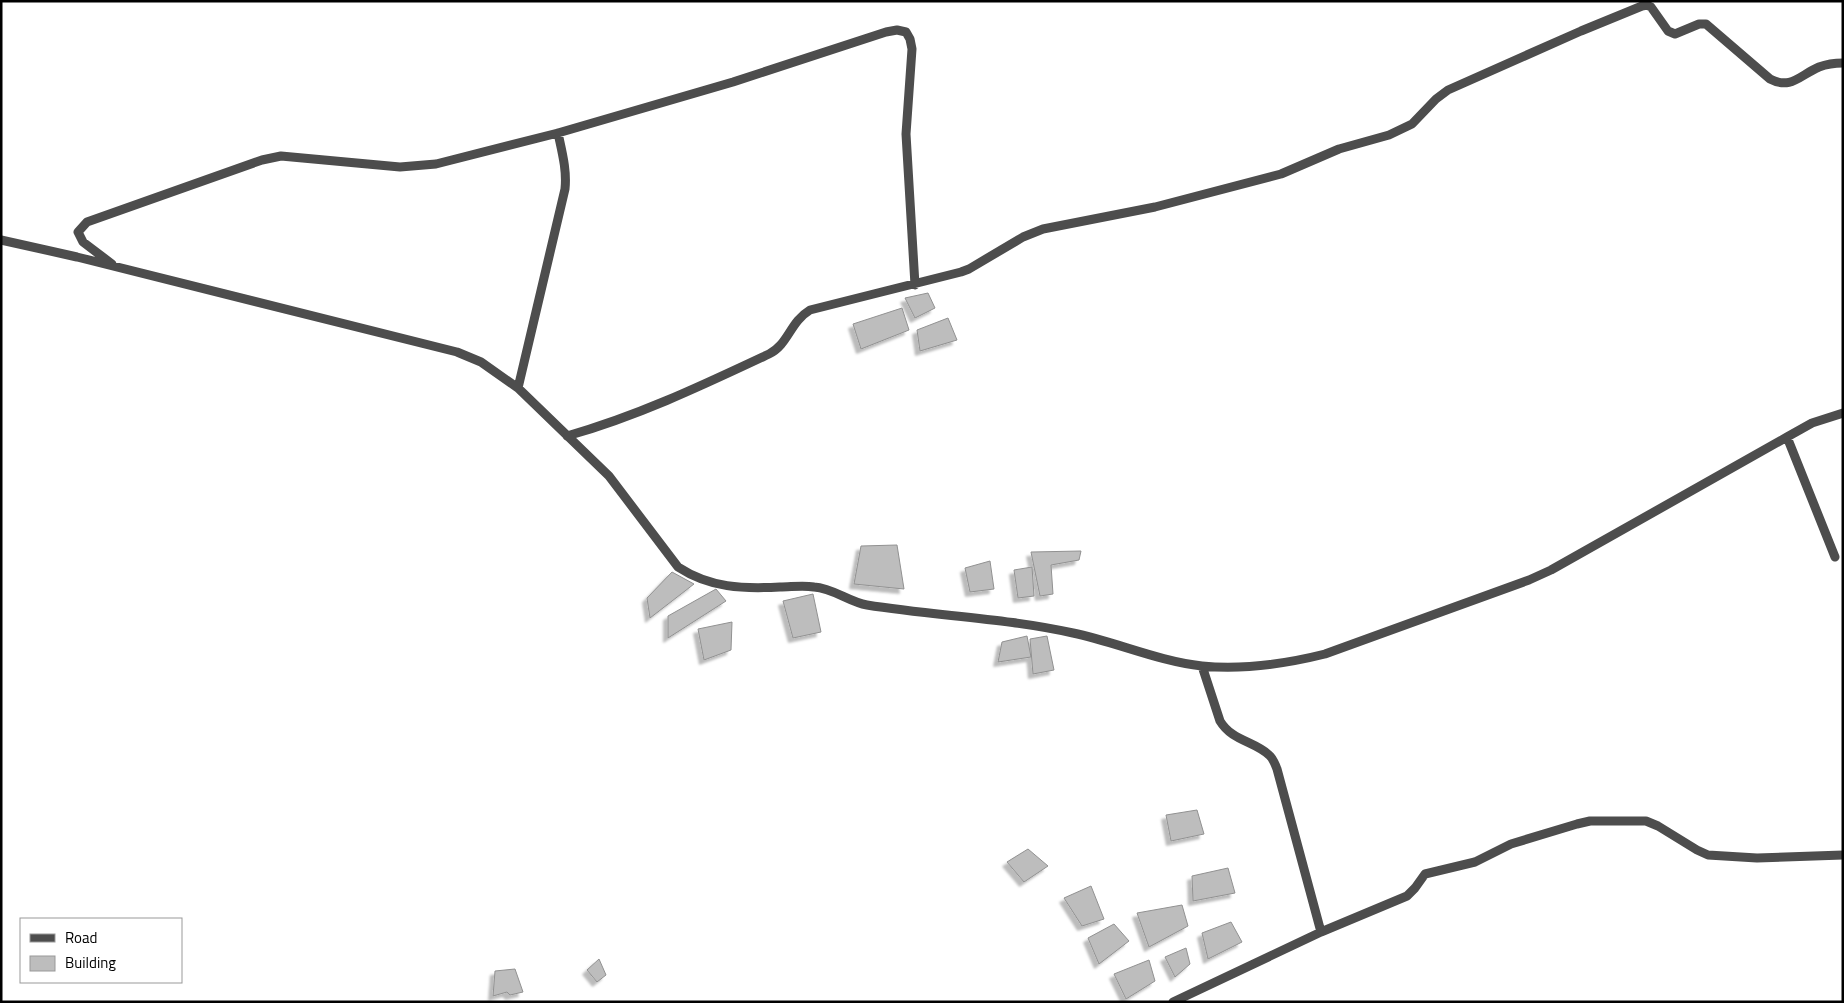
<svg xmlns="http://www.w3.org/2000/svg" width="1844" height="1003" viewBox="0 0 1844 1003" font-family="'Titillium Web',sans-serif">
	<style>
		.building { fill: #bdbdbd; stroke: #919191; filter: url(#shadow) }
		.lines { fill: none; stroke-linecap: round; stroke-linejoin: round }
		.minor { stroke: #4d4d4d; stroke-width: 9 }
	</style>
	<defs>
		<filter id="shadow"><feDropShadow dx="-4.5" dy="4.5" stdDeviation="1" flood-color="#0004"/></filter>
	</defs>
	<rect width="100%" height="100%" fill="#fff"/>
	<path class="building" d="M 928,293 L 935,308 L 915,318 L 905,298 Z
		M 902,308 L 909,330 L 861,349 L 853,324 Z
		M 948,318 L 957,340 L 920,351 L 917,330 Z
		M 897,545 L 904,589 L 854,584 L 861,546 Z
		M 1081,551 L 1079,560 L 1051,565 L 1053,594 L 1040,596 L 1031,552 Z
		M 990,561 L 994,589 L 970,592 L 965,568 Z
		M 1032,567 L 1034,596 L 1018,598 L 1014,570 Z
		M 672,572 L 694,584 L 650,618 L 647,598 Z
		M 716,589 L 726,601 L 668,638 L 668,616 Z
		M 813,594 L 821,632 L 793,638 L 783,601 Z
		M 732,622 L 731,650 L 704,660 L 698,629 Z
		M 1027,636 L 1031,657 L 998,662 L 1002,642 Z
		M 1047,636 L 1054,670 L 1033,674 L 1030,639 Z
		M 1197,810 L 1204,834 L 1171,841 L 1166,815 Z
		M 1028,849 L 1048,866 L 1024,882 L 1007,862 Z
		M 1228,868 L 1235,893 L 1193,901 L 1192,876 Z
		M 1091,886 L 1104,919 L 1082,926 L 1064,898 Z
		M 1182,905 L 1188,926 L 1149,947 L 1137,913 Z
		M 1231,922 L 1242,942 L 1208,959 L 1202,933 Z
		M 1114,924 L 1129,941 L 1099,964 L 1088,938 Z
		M 1186,948 L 1190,964 L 1175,977 L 1165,957 Z
		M 599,959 L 606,975 L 597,982 L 587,970 Z
		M 1149,960 L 1155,981 L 1126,999 L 1114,974 Z
		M 515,969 L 523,992 L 510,995 L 507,992 L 493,996 L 495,971 Z"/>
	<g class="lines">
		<path class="minor" d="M 1,240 L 77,257 L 457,352 L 481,362 L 518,388 L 609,476 L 678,567 C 710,588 743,589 780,587 C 791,587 803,585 814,587 C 833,588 849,602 867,605 C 936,616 1006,618 1073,633 C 1116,642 1158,661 1202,666 C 1244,670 1285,664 1325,654 L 1529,580 L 1551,570 L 1787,437 L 1812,423 L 1843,413
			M 112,264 L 83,242 L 78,232 L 87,222 L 262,160 L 281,156 L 400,167 L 436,164 L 558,133 L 733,82 L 886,32 L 897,30 L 906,32 L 910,39 L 912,49 L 906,134 L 915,285
			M 518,388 L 565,189 C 567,170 562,152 558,133
			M 567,436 C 638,416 703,385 769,354 C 788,345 790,322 810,310 L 961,272 L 969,269 L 1023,237 L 1043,229 L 1155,207 L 1281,174 L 1339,149 L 1389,135 L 1412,124 L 1436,99 L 1448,90 L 1581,31 L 1642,6 L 1647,5 L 1651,7 L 1668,31 L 1675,34 L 1699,24 L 1706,24 L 1770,79 C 1791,90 1800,75 1819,67 C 1827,64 1834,63 1843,63
			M 1787,437 L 1835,557
			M 1202,666 L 1220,721 C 1232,741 1254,741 1269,755 C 1273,758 1275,764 1277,769 L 1321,932
			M 1173,1002 L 1321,932 L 1407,896 L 1415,888 L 1425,874 L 1475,862 L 1511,844 L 1577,824 L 1590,821 L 1646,821 L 1658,826 L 1697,850 L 1708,855 L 1757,858 L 1843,855"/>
	</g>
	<rect width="1844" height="1003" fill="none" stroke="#000000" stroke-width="5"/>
	<rect x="20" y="918" width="162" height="65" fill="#ffffff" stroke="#999999"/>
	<rect x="30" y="934" width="25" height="8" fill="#4d4d4d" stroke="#999999"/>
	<text x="65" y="943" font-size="15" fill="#000000">Road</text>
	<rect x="30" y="956" width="25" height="15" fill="#bdbdbd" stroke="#999999"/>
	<text x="65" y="968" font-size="15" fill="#000000">Building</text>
</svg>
